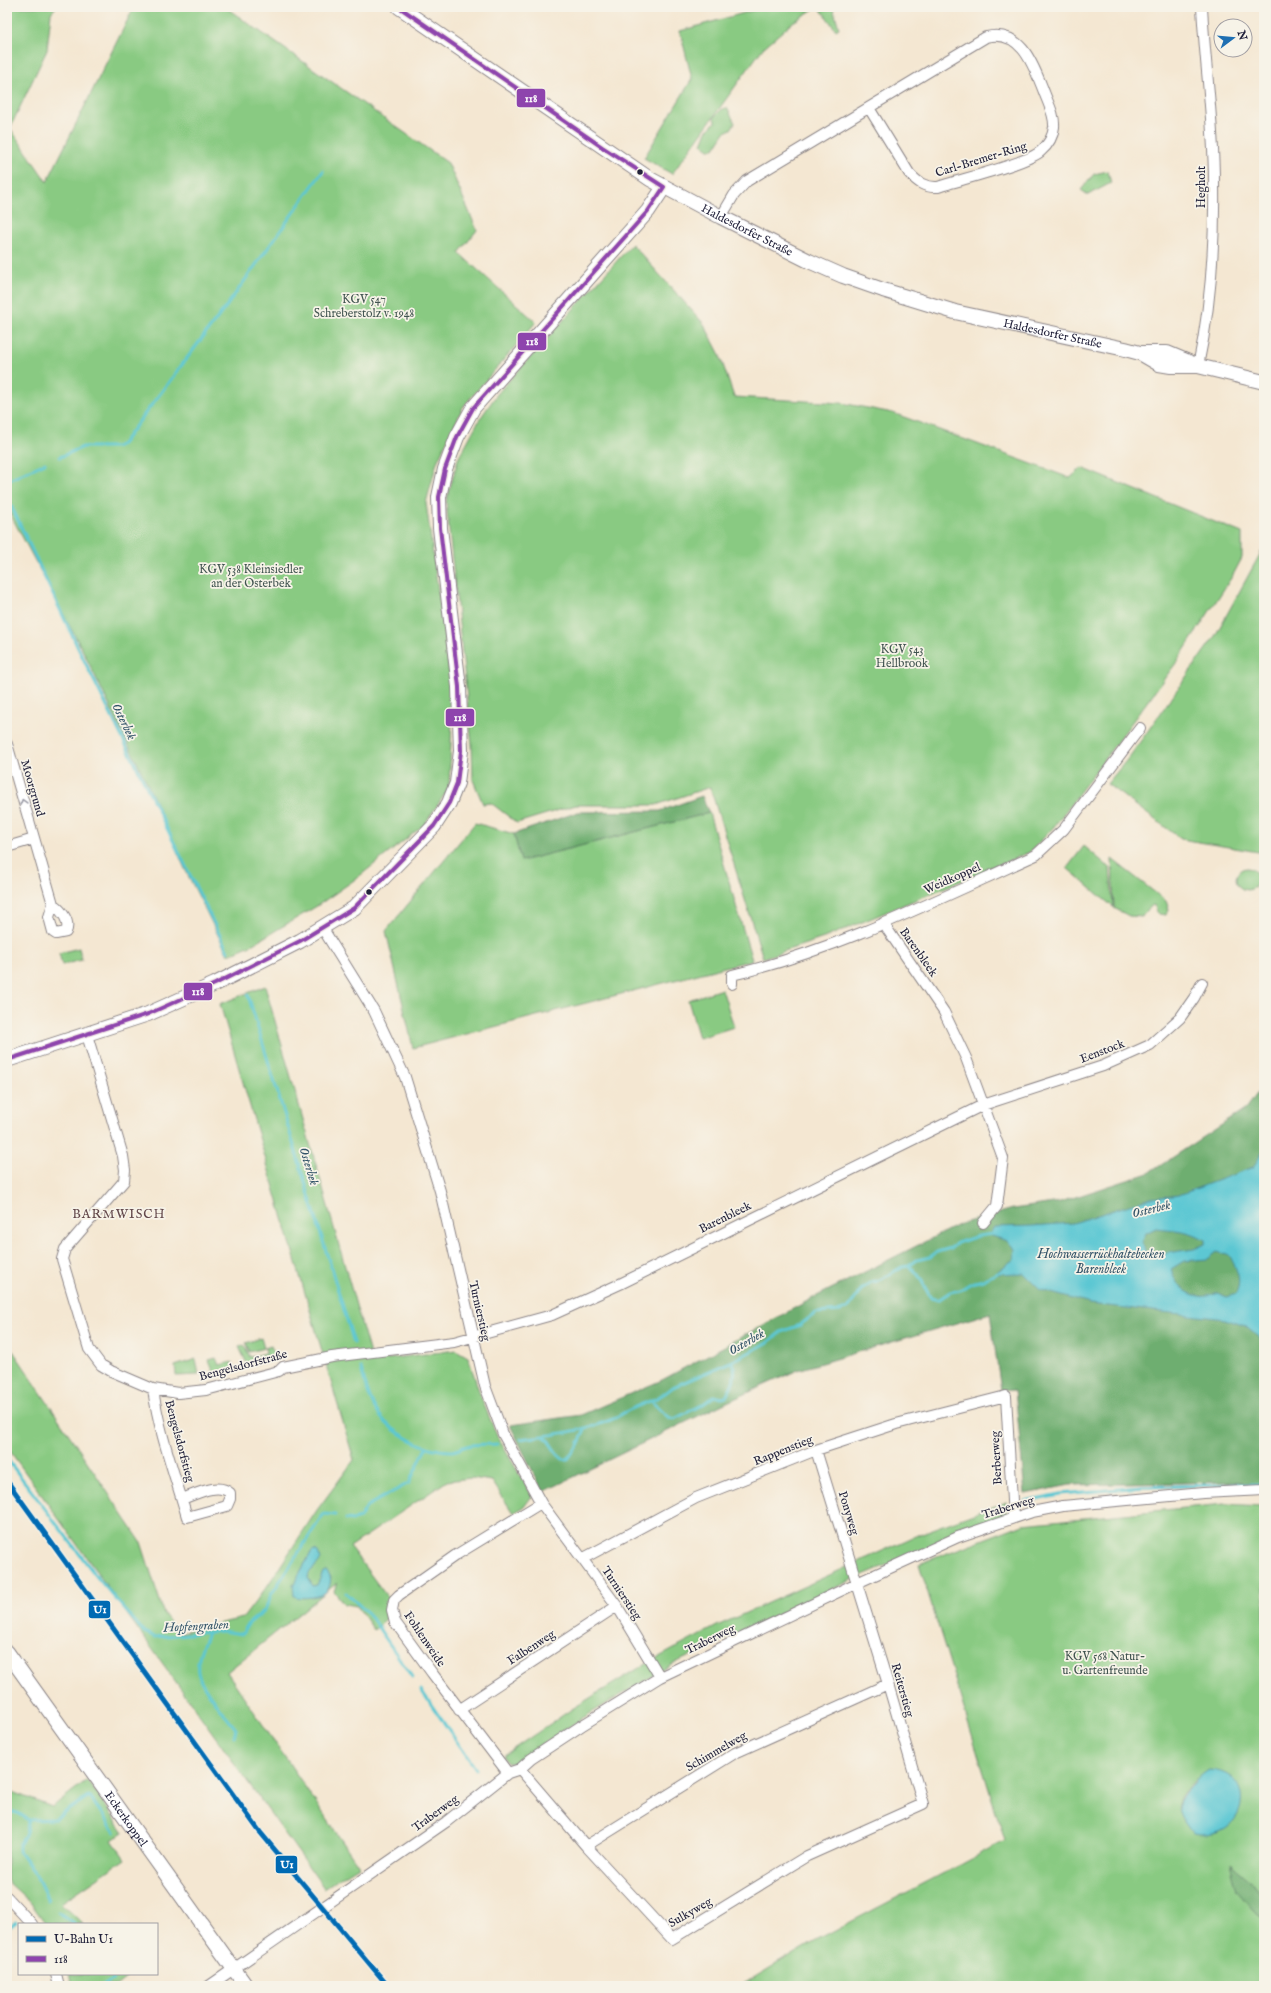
<svg xmlns="http://www.w3.org/2000/svg" width="1271" height="1993" viewBox="0 0 1271 1993" font-family="'IM FELL English',serif">
	<style>
		.green { fill: #89ca82; stroke: #56765e; fill-rule: evenodd }
		.forest { fill: #6eae70; stroke: #486856 }
		.water { fill: #5bc7d3; stroke: #3e7487; fill-rule: evenodd }
		.lines { fill: none; stroke-linecap: round; stroke-linejoin: round }
		.stream { stroke: #5bc7d3; stroke-width: 3 }
		.street-casing { stroke: #8b8486; stroke-width: 12 }
		.secondary-casing { stroke: #8b8486; stroke-width: 16 }
		.street { stroke: #fff; stroke-width: 10 }
		.secondary { stroke: #fff; stroke-width: 14 }
		.bus-1-casing { stroke: #f7f3e8; stroke-width: 7 }
		.bus-1 { stroke: #8e44ad; stroke-width: 4 }
		.metro-1-casing { stroke: #f7f3e8; stroke-width: 8 }
		.metro-1 { stroke: #006ab3; stroke-width: 5 }
		.oneway { stroke: #9c9ca7 }
		.bus-dot { fill: #22223b; stroke: #f7f3e8; stroke-width: 1.5 }
		.labels { text-anchor: middle; stroke-width: 3.5; stroke-linejoin: round; paint-order: stroke }
		.street-label { font-size: 12px; fill: #22223b; stroke: #f7f3e8 }
		.park-label { font-size: 12px; fill: #415450; stroke: #f7f3e8 }
		.water-label { font-size: 13px; font-style: italic; fill: #335469; stroke: #f7f3e8 }
		.neighbourhood-label { font-size: 13px; letter-spacing: 1px; fill: #63484b; stroke: #f7f3e8 }
		.line-badge { stroke: #f7f3e8; stroke-width: 1.5 }
		.badge-label { font-size: 11px; text-anchor: middle; font-weight: bold; fill: #fff }
	</style>
	<rect width="100%" height="100%" fill="#f7f3e8"/>
	<filter id="ink" filterUnits="userSpaceOnUse"><feTurbulence type="fractalNoise" baseFrequency=".025" numOctaves="2"/><feDisplacementMap in="SourceGraphic" scale="8" xChannelSelector="R" yChannelSelector="G"/><feConvolveMatrix kernelMatrix="1 2 1 2 8 2 1 2 1" color-interpolation-filters="sRGB"/></filter>
	<filter id="wash" filterUnits="userSpaceOnUse"><feTurbulence type="fractalNoise" baseFrequency=".012" numOctaves="4" result="noise"/><feDisplacementMap in="SourceGraphic" scale="16" xChannelSelector="R" yChannelSelector="G"/><feGaussianBlur stdDeviation="0.9" result="paint"/><feColorMatrix in="noise" values="0 0 0 0 0 0 0 0 0 0 0 0 0 0 0 0 0 1.4 0 .05"/><feComposite in="paint" operator="in"/></filter>
	<g filter="url(#wash)">
		<rect width="100%" height="100%" fill="#f4e7d2"/>
		<path class="green" d="M 7,7 L 56,7 L 51,13 L 47,50 L 10,128 L 47,182 L 134,7 L 225,7 L 448,163 L 477,230 L 459,253 L 536,322 L 463,407 L 437,462 L 426,503 L 453,699 L 449,788 L 424,825 L 357,878 L 317,906 L 253,944 L 228,955 L 185,869 L 148,785 L 84,653 L 7,508 Z
			M 765,7 L 817,7 L 793,22 L 763,48 L 672,174 L 644,158 L 692,79 L 680,31 Z
			M 819,7 L 833,7 L 839,28 L 836,30 Z
			M 727,108 L 735,123 L 731,129 L 725,132 L 714,149 L 709,149 L 702,144 L 707,131 L 715,122 L 714,117 L 722,109 Z
			M 1108,171 L 1111,183 L 1088,195 L 1081,190 L 1094,174 Z
			M 632,244 L 704,324 L 719,353 L 734,397 L 842,403 L 893,413 L 1070,478 L 1082,468 L 1242,533 L 1242,558 L 1233,575 L 1176,663 L 1053,828 L 1030,852 L 824,938 L 763,958 L 710,787 L 656,805 L 576,805 L 517,823 L 491,803 L 483,804 L 473,780 L 472,745 L 446,502 L 458,459 L 479,420 L 498,393 Z
			M 1264,547 L 1264,853 L 1181,839 L 1107,784 L 1130,756 L 1215,636 Z
			M 709,813 L 752,960 L 413,1048 L 386,931 L 475,823 L 514,834 L 521,861 Z
			M 1084,846 L 1110,868 L 1113,907 L 1067,868 Z
			M 1112,859 L 1166,901 L 1169,909 L 1166,915 L 1158,914 L 1154,905 C 1149,906 1144,912 1142,917 L 1129,916 L 1114,908 Z
			M1236 879a11 11 0 1 1 22 0a11 11 0 1 1-22 0Z
			M 79,948 L 82,960 L 62,965 L 59,953 Z
			M 265,986 L 372,1361 L 456,1350 L 468,1357 L 481,1397 L 497,1436 L 532,1496 L 524,1507 L 513,1513 L 492,1481 L 471,1478 L 447,1481 L 350,1547 L 388,1598 L 387,1618 L 374,1630 L 357,1606 L 344,1604 L 334,1591 L 337,1583 L 227,1672 L 359,1866 L 324,1888 L 7,1447 L 7,1342 L 141,1542 L 164,1614 L 178,1633 L 243,1618 L 268,1585 L 317,1510 L 354,1460 L 220,1004 ZM 312,1551 L 315,1567 L 309,1573 L 308,1578 L 313,1586 L 317,1585 L 326,1571 L 331,1577 C 330,1581 329,1587 328,1590 C 322,1599 301,1588 293,1585 Z
			M 722,989 L 734,1027 L 699,1038 L 688,1000 Z
			M 261,1338 L 264,1348 L 249,1352 L 246,1343 Z
			M 244,1345 L 250,1357 L 266,1353 L 265,1348 L 271,1346 L 276,1358 L 248,1366 L 239,1347 Z
			M 216,1358 L 219,1365 L 232,1362 L 234,1370 L 214,1374 L 209,1360 Z
			M 196,1359 L 199,1375 L 176,1376 L 175,1366 Z
			M 1006,1502 L 1007,1515 L 858,1577 L 673,1664 L 581,1719 L 514,1763 L 507,1763 L 503,1756 L 572,1709 L 644,1665 L 717,1626 L 922,1533 Z
			M 1224,1504 L 1264,1506 L 1264,1898 L 1252,1882 L 1230,1864 L 1253,1910 L 1264,1918 L 1264,1986 L 740,1986 L 816,1940 L 1005,1841 L 919,1564 L 1023,1524 ZM 1196,1779 L 1222,1830 C 1206,1833 1188,1831 1182,1816 C 1179,1810 1178,1804 1180,1798 C 1183,1791 1192,1784 1196,1779 Z
			M 87,1780 L 124,1832 L 112,1840 L 125,1859 L 61,1903 L 83,1924 L 46,1924 L 30,1902 L 7,1881 L 7,1795 L 12,1792 L 52,1807 Z
			M 69,1974 L 124,1974 L 127,1977 L 116,1986 L 72,1986 Z"/>
		<path class="forest" d="M 702,796 L 709,813 L 521,861 L 514,834 L 578,812 L 660,811 Z
			M 1264,1084 L 1264,1484 L 1226,1482 L 1070,1485 L 1025,1494 L 1015,1390 L 1001,1391 L 990,1313 L 798,1370 L 723,1404 L 543,1492 L 510,1425 L 581,1415 L 662,1380 L 813,1298 L 960,1224 L 1013,1209 L 1060,1202 L 1149,1173 L 1246,1109 Z
			M 1230,1863 L 1252,1882 L 1264,1898 L 1264,1918 L 1253,1910 L 1237,1891 Z"/>
		<path class="water" d="M 1264,1150 L 1264,1342 L 1245,1326 L 1225,1319 L 1090,1304 L 1041,1290 L 1024,1273 L 994,1274 L 1014,1259 L 1015,1249 L 1007,1241 L 989,1235 L 994,1227 L 1031,1226 L 1073,1223 L 1151,1198 L 1179,1195 L 1253,1167 ZM 1156,1228 C 1172,1230 1191,1230 1205,1240 L 1205,1244 L 1194,1249 L 1167,1253 L 1153,1258 L 1147,1256 L 1142,1242 L 1146,1233 ZM 1217,1252 L 1230,1256 C 1237,1271 1242,1278 1236,1294 L 1227,1297 L 1217,1293 C 1197,1303 1175,1289 1171,1269 L 1184,1261 L 1208,1259 Z
			M 315,1550 L 318,1552 L 321,1560 L 309,1573 L 308,1578 L 313,1586 L 317,1585 L 323,1572 L 326,1571 C 333,1575 331,1585 327,1591 C 322,1597 299,1600 294,1596 L 293,1585 L 312,1551 Z
			M 1209,1770 C 1260,1772 1248,1843 1193,1833 C 1181,1816 1171,1806 1189,1788 C 1196,1781 1200,1775 1209,1770 Z"/>
		<g class="lines">
			<path class="stream" d="M 60,457 L 83,447 L 116,447 L 122,444 L 228,304 L 323,171
				M 7,481 L 45,463
				M 7,497 L 80,652 L 228,952
				M 248,995 L 354,1343
				M 909,1266 C 921,1274 923,1286 931,1298 L 938,1300 L 950,1292 L 960,1290 L 971,1283 L 983,1280 L 997,1273
				M 361,1368 C 370,1404 377,1423 411,1440 C 424,1447 437,1451 452,1451 C 457,1451 462,1447 467,1446 C 476,1443 488,1445 497,1444
				M 651,1401 L 668,1417 L 674,1419 L 702,1405 L 714,1396 L 722,1398 L 726,1397 C 733,1384 737,1375 733,1361
				M 544,1436 C 552,1443 554,1453 563,1459 L 568,1459 L 578,1445 L 586,1428
				M 521,1439 C 550,1435 580,1432 608,1421 C 617,1418 624,1412 633,1408 C 647,1402 661,1398 673,1387 L 733,1361 L 767,1343 L 781,1332 L 800,1325 L 816,1313 L 841,1311 L 849,1307 L 862,1289 L 871,1282 L 878,1281 L 902,1267 L 909,1266 L 917,1260 L 930,1257 L 937,1252 L 951,1248 L 957,1243 L 978,1236 L 992,1234
				M 7,1459 L 97,1577 L 144,1632 L 155,1637 L 222,1631 L 242,1634 L 248,1624 L 265,1610 L 271,1595 L 321,1518 L 324,1514 L 335,1515
				M 1025,1501 L 1061,1494 L 1142,1487 L 1264,1484
				M 346,1519 L 353,1520 L 360,1518 L 367,1506 L 409,1483 L 426,1448
				M 346,1593 L 369,1614 L 412,1677
				M 208,1633 C 203,1645 196,1659 198,1672 C 199,1685 227,1717 236,1729 L 234,1736
				M 421,1690 L 476,1769
				M 7,1811 L 18,1813 L 29,1820 L 55,1819 L 89,1796 L 115,1832
				M 29,1820 L 25,1836 L 19,1845 L 19,1851 L 35,1873 L 48,1900
				M 58,1912 L 74,1924
				M 7,1929 L 16,1922
				M 102,1986 L 113,1980 L 114,1974"/>
		</g>
	</g>
	<g filter="url(#ink)">
		<g class="lines">
			<defs>
				<path id="street" d="M 721,217 L 734,195 L 747,181 L 986,37 C 1022,28 1034,67 1044,92 C 1048,103 1055,115 1054,127 C 1053,136 1048,145 1041,151 C 1029,163 958,180 938,187 C 925,188 917,182 909,173 L 869,108
					M 1198,366 C 1211,306 1215,244 1214,182 C 1214,124 1205,65 1202,7
					M 7,744 L 53,904 L 49,917 L 53,932 L 56,934 L 66,932 C 71,921 61,910 53,904
					M 7,847 L 34,839
					M 883,923 L 944,1012 L 966,1058 L 1003,1158 L 997,1206 L 983,1223
					M 323,929 L 374,1011 L 405,1077 L 440,1191 L 485,1386 L 503,1434 L 541,1503 L 617,1606 L 660,1677
					M 732,984 L 732,975 C 838,950 936,900 1036,855 L 1064,829 L 1140,728
					M 87,1035 L 123,1156 L 125,1170 L 124,1181 L 65,1249 L 62,1259 L 89,1349 L 101,1365 L 111,1371 L 153,1389 L 178,1393 L 206,1390 L 279,1371 L 283,1367 L 332,1357 L 454,1342 L 552,1315 L 620,1284 L 983,1105 L 1103,1066 L 1150,1045 L 1180,1018 L 1194,998 L 1202,983
					M 153,1389 C 159,1433 175,1475 187,1517 L 227,1506 L 230,1499 L 230,1493 C 218,1482 196,1494 182,1499
					M 582,1559 L 696,1498 L 816,1450 L 896,1424 L 1006,1396 L 1013,1518
					M 459,1710 L 617,1606
					M 520,1769 L 586,1846 L 672,1939 L 807,1856 L 923,1804 L 888,1684 L 816,1450
					M 508,1773 L 432,1673 L 395,1622 L 392,1610 L 394,1600 L 399,1595 L 456,1555 L 541,1503
					M 586,1846 L 735,1753 L 888,1684
					M 7,1897 L 32,1924
					M 56,1974 L 59,1986
					M 209,1986 L 446,1822 L 508,1773 L 520,1769 L 531,1759 L 581,1726 L 660,1677 L 857,1583 L 958,1537 L 1032,1512 L 1063,1506 L 1203,1493 L 1264,1490"/>
				<g id="secondary">
					<path id="s1" d="M 399,7 L 650,179 L 721,217 L 809,261 L 843,276 L 883,290 L 955,312 L 1125,349 L 1140,353 L 1159,364 L 1171,366 L 1198,366"/>
					<path d="M 1141,353 L 1167,353 L 1198,366 L 1264,382"/>
					<path d="M 7,1060 L 148,1014 L 215,984 L 300,941 L 354,908 L 434,826 L 449,803 L 457,783 L 461,751 L 459,687 L 440,528 L 439,497 L 445,469 L 457,437 L 473,408 L 648,211 L 664,187"/>
					<path id="s2" d="M 7,1652 L 246,1986"/>
				</g>
			</defs>
			<use href="#street" class="street-casing"/>
			<use href="#secondary" class="secondary-casing"/>
			<use href="#street" class="street"/>
			<use href="#secondary" class="secondary"/>
			<defs>
				<path id="bus-1" d="M 399,7 L 602,147 L 664,187
					M 7,1060 L 148,1014 L 215,984 L 300,941 L 354,908 L 434,826 L 449,803 L 457,783 L 461,751 L 459,687 L 440,528 L 439,497 L 445,469 L 457,437 L 473,408 L 648,211 L 664,187"/>
			</defs>
			<use href="#bus-1" class="bus-1-casing"/>
			<use href="#bus-1" class="bus-1"/>
			<defs>
				<path id="metro-1" d="M 7,1481 L 260,1832 L 388,1986"/>
			</defs>
			<use href="#metro-1" class="metro-1-casing"/>
			<use href="#metro-1" class="metro-1"/>
		</g>
		<defs><path id="oneway-chevron" d="M-2-3.5L2.5 0L-2 3.5" fill="none" stroke-width="1.6" stroke-linecap="round" stroke-linejoin="round"/></defs>
		<use class="oneway" href="#oneway-chevron" transform="translate(23 802) rotate(-106)"/>
	</g>
	<g class="bus-dot">
		<circle cx="640" cy="172" r="3.5"/>
		<circle cx="369" cy="892" r="3.5"/>
	</g>
	<g class="labels">
		<g class="street-label">
			<text transform="translate(981 159) rotate(-17)" y="4">Carl-Bremer-Ring</text>
			<text transform="translate(1201 187) rotate(-90)" y="4">Hegholt</text>
			<text dy="4" stroke="none"><textPath href="#s1" startOffset="414">Haldesdorfer Straße</textPath></text>
			<text dy="4" stroke="none"><textPath href="#s1" startOffset="738">Haldesdorfer Straße</textPath></text>
			<text transform="translate(33 788) rotate(74)" y="4">Moorgrund</text>
			<text transform="translate(952 878) rotate(-24)" y="4">Weidkoppel</text>
			<text transform="translate(919 952) rotate(55)" y="4">Barenbleek</text>
			<text transform="translate(1102 1051) rotate(-21)" y="4">Eenstock</text>
			<text transform="translate(725 1217) rotate(-26)" y="4">Barenbleek</text>
			<text transform="translate(480 1311) rotate(77)" y="4">Turnierstieg</text>
			<text transform="translate(243 1365) rotate(-15)" y="4">Bengelsdorfstraße</text>
			<text transform="translate(180 1441) rotate(75)" y="4">Bengelsdorfstieg</text>
			<text transform="translate(783 1450) rotate(-22)" y="4">Rappenstieg</text>
			<text transform="translate(996 1458) rotate(-93)" y="4">Berberweg</text>
			<text transform="translate(1008 1507) rotate(-17)" y="4">Traberweg</text>
			<text transform="translate(849 1513) rotate(73)" y="4">Ponyweg</text>
			<text transform="translate(622 1593) rotate(56)" y="4">Turnierstieg</text>
			<text transform="translate(425 1639) rotate(56)" y="4">Fohlenweide</text>
			<text transform="translate(710 1639) rotate(-26)" y="4">Traberweg</text>
			<text transform="translate(531 1647) rotate(-33)" y="4">Falbenweg</text>
			<text transform="translate(903 1690) rotate(74)" y="4">Reiterstieg</text>
			<text transform="translate(716 1751) rotate(-30)" y="4">Schimmelweg</text>
			<text transform="translate(435 1813) rotate(-36)" y="4">Traberweg</text>
			<text dy="4" stroke="none"><textPath href="#s2" startOffset="205">Eckerkoppel</textPath></text>
			<text transform="translate(690 1912) rotate(-30)" y="4">Sulkyweg</text>
		</g>
		<g class="park-label">
			<text x="364" y="303">KGV 547<tspan x="364" dy="14">Schreberstolz v. 1948</tspan></text>
			<text x="251" y="573">KGV 538 Kleinsiedler<tspan x="251" dy="14">an der Osterbek</tspan></text>
			<text x="902" y="653">KGV 543<tspan x="902" dy="14">Hellbrook</tspan></text>
			<text x="1105" y="1660">KGV 568 Natur-<tspan x="1105" dy="14">u. Gartenfreunde</tspan></text>
		</g>
		<g class="water-label">
			<text transform="translate(125 721) rotate(64)" y="5">Osterbek</text>
			<text transform="translate(310 1166) rotate(73)" y="5">Osterbek</text>
			<text transform="translate(1151 1208) rotate(-14)" y="5">Osterbek</text>
			<text x="1101" y="1258">Hochwasserrückhaltebecken<tspan x="1101" dy="15">Barenbleek</tspan></text>
			<text transform="translate(746 1341) rotate(-30)" y="5">Osterbek</text>
			<text transform="translate(196 1625) rotate(-3)" y="5">Hopfengraben</text>
		</g>
		<g class="neighbourhood-label">
			<text x="119" y="1218">BARMWISCH</text>
		</g>
	</g>
	<g class="line-badge">
		<rect x="516" y="88" width="30" height="20" rx="4" fill="#8e44ad"/>
		<rect x="517" y="332" width="30" height="19" rx="4" fill="#8e44ad"/>
		<rect x="445" y="708" width="30" height="19" rx="4" fill="#8e44ad"/>
		<rect x="183" y="982" width="30" height="19" rx="4" fill="#8e44ad"/>
		<rect x="88" y="1600" width="23" height="19" rx="4" fill="#006ab3"/>
		<rect x="275" y="1855" width="23" height="19" rx="4" fill="#006ab3"/>
	</g>
	<g class="badge-label">
		<text x="531" y="102">118</text>
		<text x="532" y="345">118</text>
		<text x="460" y="721">118</text>
		<text x="198" y="995">118</text>
		<text x="100" y="1613">U1</text>
		<text x="287" y="1868">U1</text>
	</g>
	<rect width="1271" height="1993" fill="none" stroke="#f7f3e8" stroke-width="24"/>
	<rect x="18" y="1923" width="140" height="52" fill="#f7f3e8" stroke="#a29fa3"/>
	<rect x="26" y="1936" width="20" height="6" fill="#006ab3" stroke="#a29fa3"/>
	<text x="54" y="1943" font-size="12" fill="#22223b">U-Bahn U1</text>
	<rect x="26" y="1956" width="20" height="6" fill="#8e44ad" stroke="#a29fa3"/>
	<text x="54" y="1963" font-size="12" fill="#22223b">118</text>
	<g transform="translate(1233 38) rotate(74)"><circle r="19" fill="#f7f3e8" stroke="#a29fa3"/>
	<path d="M0-3L7 15L0 10L-7 15Z" fill="#1f6fb2"/>
	<text y="-6" font-size="11" font-weight="bold" text-anchor="middle" fill="#22223b">N</text>
	</g>
</svg>
